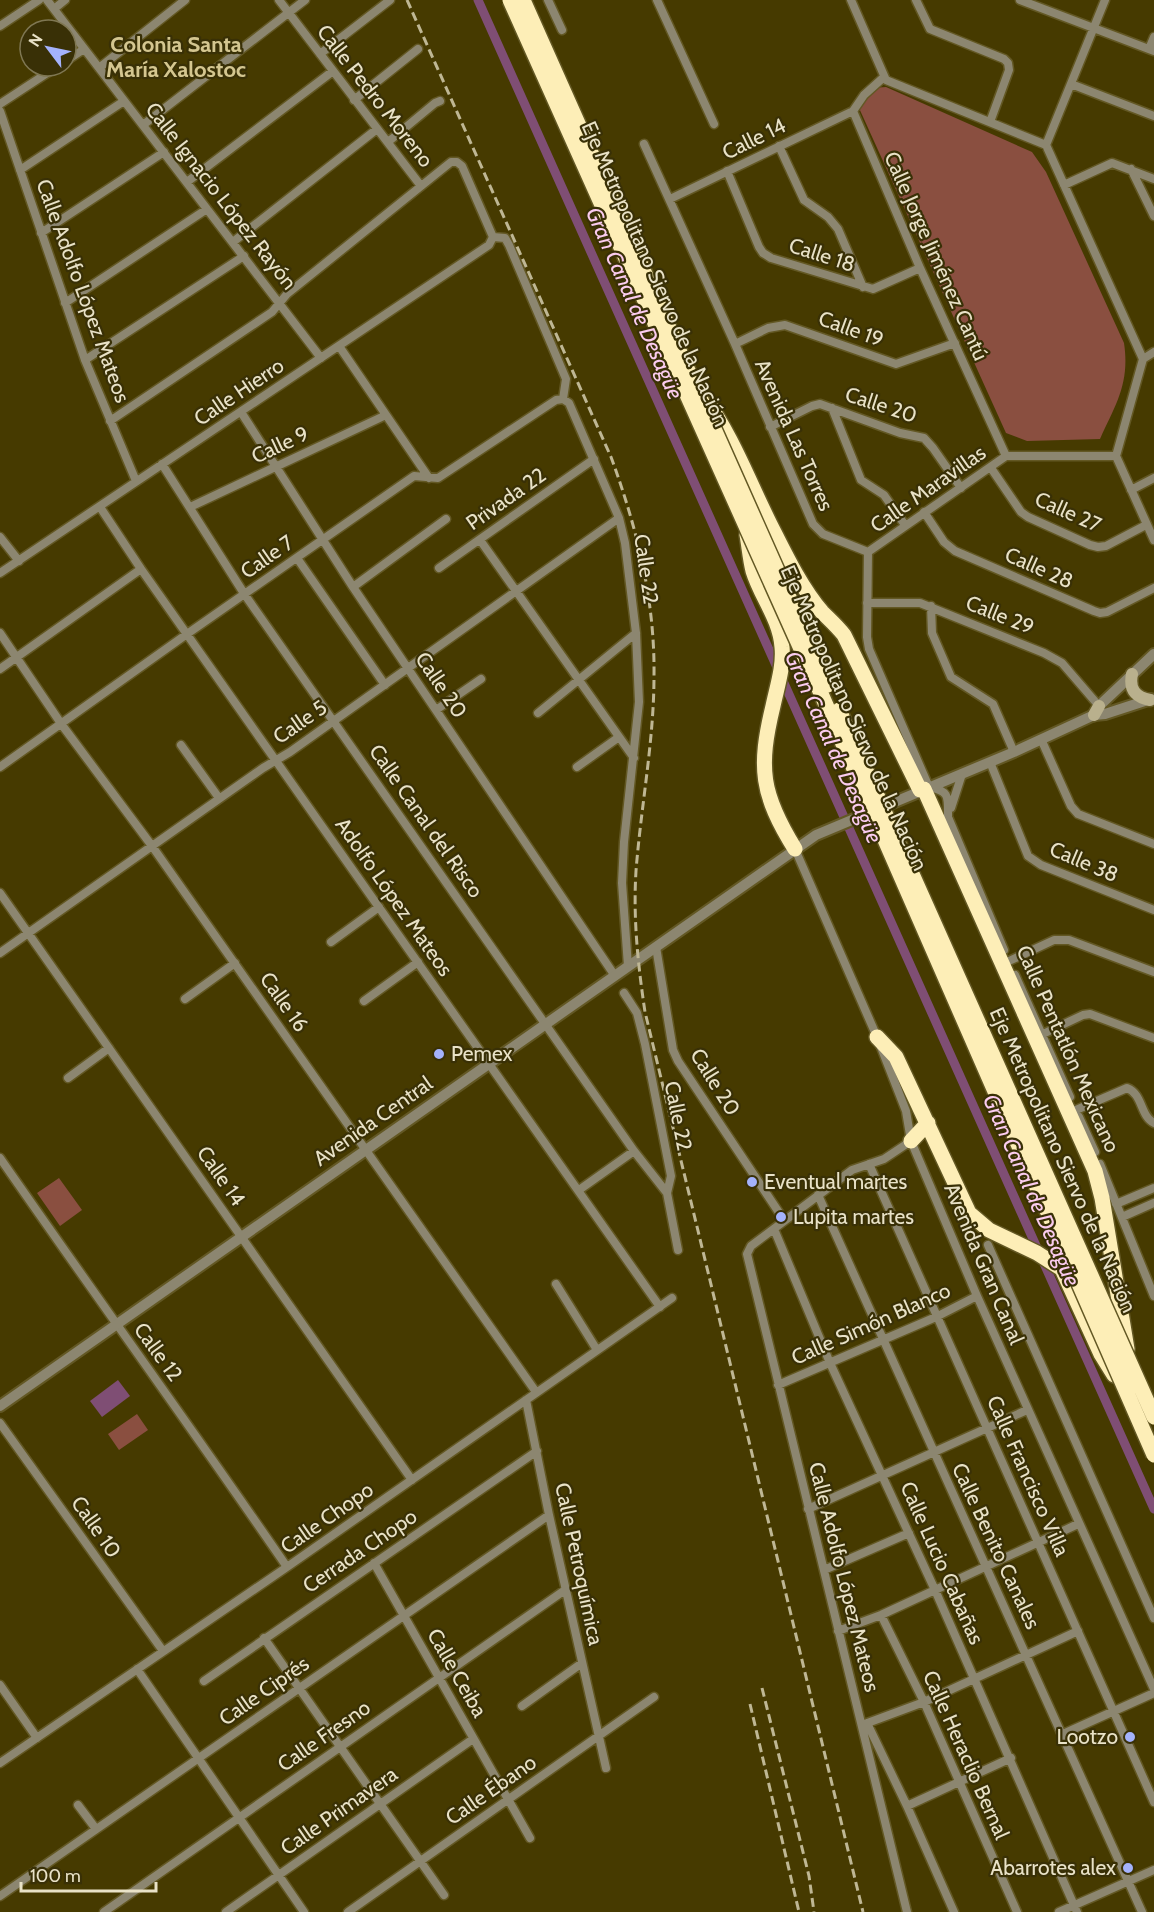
<svg xmlns="http://www.w3.org/2000/svg" width="1154" height="1912" viewBox="0 0 1154 1912" font-family="Cabin,sans-serif">
	<style>
		.green { fill: #8a4f40 }
		.water { fill: #7f4e74 }
		.lines { fill: none; stroke-linecap: round; stroke-linejoin: round }
		.canal { stroke: #7f4e74; stroke-width: 9 }
		.minor-casing { stroke: #635824; stroke-width: 11 }
		.tertiary-casing { stroke: #635824; stroke-width: 14 }
		.secondary-casing { stroke: #635824; stroke-width: 15 }
		.motorway-casing { stroke: #635824; stroke-width: 18 }
		.minor { stroke: #8c8670; stroke-width: 8 }
		.tertiary { stroke: #8c8670; stroke-width: 10 }
		.secondary { stroke: #b9b08d; stroke-width: 12 }
		.motorway { stroke: #fdeeb7; stroke-width: 15 }
		.rail { stroke: #bfb794; stroke-width: 3; stroke-dasharray: 9 4.5; stroke-linecap: butt }
		.motorway-bridge-casing { stroke: #635824; stroke-width: 18; stroke-linecap: butt }
		.motorway-bridge { stroke: #fdeeb7; stroke-width: 15 }
		.poi-dot { fill: #a4b2fc; stroke: #393006; stroke-width: 2 }
		.labels { text-anchor: middle; stroke-width: 4.5; stroke-linejoin: round; paint-order: stroke }
		.street-label { font-size: 21px; fill: #e9e2c7; stroke: #393006 }
		.poi-label { font-size: 21px; fill: #e9e2c7; stroke: #393006; text-anchor: start }
		.neighbourhood-label { font-size: 22px; font-weight: bold; fill: #d4c690; stroke: #393006 }
		.water-label { font-size: 22px; font-style: italic; fill: #fbccef; stroke: #393006 }
	</style>
	<rect width="100%" height="100%" fill="#463a00"/>
	<path class="green" d="M 886,87 L 1032,152 L 1046,172 L 1124,343 C 1130,383 1116,404 1100,439 L 1027,441 L 1006,433 L 859,108 L 873,88 Z
		M 59,1178 L 82,1210 L 60,1226 L 37,1193 Z
		M 137,1414 L 148,1430 L 119,1450 L 108,1434 Z"/>
	<path class="water" d="M 118,1380 L 130,1396 L 102,1417 L 90,1401 Z"/>
	<g class="lines">
		<path class="canal" d="M 478,0 C 702,504 932,1005 1154,1509"/>
		<defs>
			<path id="minor" d="M 47,0 L 321,358
				M 279,0 L 421,186
				M 548,0 L 562,30
				M 657,0 L 714,124
				M 851,0 L 886,80 L 1046,145 L 1143,359 L 1116,456 L 1154,540
				M 916,0 L 930,29 L 1004,59 L 1008,63 L 1009,70 L 990,122
				M 1020,0 L 1154,51
				M 54,9 L 65,0
				M 0,26 L 39,0
				M 1149,49 L 1154,37
				M 320,54 L 390,0
				M 66,61 L 84,49
				M 99,68 L 185,0
				M 1071,84 L 1154,116
				M 354,100 L 418,49
				M 0,104 L 58,66
				M 0,111 L 85,360 L 136,481
				M 853,111 L 920,268 L 1006,456
				M 853,111 L 864,95 L 884,77
				M 143,125 L 305,0
				M 388,142 L 435,103 L 440,101
				M 644,144 L 735,344 L 813,524 L 823,534 L 868,552
				M 1046,145 L 1105,0
				M 779,146 L 804,200 L 828,217 L 838,229 L 863,287
				M 1131,169 L 1154,216
				M 20,170 L 124,101
				M 727,171 L 759,247 L 763,253 L 771,258 L 873,289 L 920,268
				M 187,182 L 333,71
				M 1064,185 L 1112,163 L 1154,179
				M 670,199 L 853,111
				M 41,233 L 164,152
				M 493,237 L 505,238 L 509,245 L 566,379 L 563,399
				M 233,242 L 377,129
				M 65,303 L 207,209
				M 735,344 L 768,328 L 785,325 L 896,364 L 955,343
				M 339,346 L 429,478
				M 1143,359 L 1154,352
				M 85,360 L 244,256
				M 563,399 L 569,403 L 619,518 L 625,543 L 636,633 L 639,702 L 624,842 L 622,883 L 628,966
				M 832,408 L 861,480 L 884,495 L 905,525
				M 241,412 L 353,587 L 615,976
				M 110,421 L 272,312 L 287,294 L 451,162 L 457,162 L 462,166 L 493,237
				M 770,427 L 812,406 L 820,404 L 900,433 L 924,438 L 933,448 L 961,488
				M 162,464 L 245,595 L 634,1151 L 667,1193
				M 991,468 L 1021,512 L 1028,517 L 1090,545 L 1098,547 L 1106,546 L 1146,525
				M 1131,490 L 1154,478
				M 100,507 L 141,569 L 660,1307
				M 190,507 L 386,415
				M 924,512 L 944,542 L 955,551 L 1094,611 L 1100,613 L 1107,612 L 1154,588
				M 0,537 L 19,561
				M 480,540 L 634,758
				M 868,552 L 867,637 L 869,649 L 929,787 C 950,791 948,797 948,817 L 1004,950
				M 868,552 L 1006,456 L 1116,456
				M 297,558 L 385,685
				M 439,568 L 594,459
				M 0,573 L 489,245 L 493,237
				M 353,587 L 446,519
				M 867,603 L 920,603 L 1044,653 L 1062,663 L 1099,706
				M 931,606 L 932,633 L 951,677 L 993,704 L 1014,752
				M 0,633 L 62,725 L 152,846 L 536,1392
				M 0,669 L 141,569
				M 436,710 L 481,679
				M 538,713 L 636,633
				M 1041,739 L 1071,806 L 1078,814 L 1154,844
				M 181,745 L 219,798
				M 990,762 L 1028,856 L 1041,865 L 1154,910
				M 0,767 L 187,634 L 414,476 L 438,478 L 556,400 L 563,399
				M 577,767 L 619,737
				M 951,808 L 962,774
				M 795,849 L 877,1037 L 906,1111 L 911,1141 L 977,1296 L 1154,1689
				M 0,893 L 412,1480
				M 331,942 L 379,907
				M 656,947 L 673,1050 L 678,1061 L 784,1220
				M 0,953 L 263,768 L 290,752 L 619,518
				M 1009,961 L 1054,940 L 1069,940 L 1154,972
				M 1015,975 L 1070,1097
				M 624,993 L 637,1013 L 645,1044 L 671,1176 L 667,1193 L 678,1250
				M 185,999 L 235,963
				M 364,1001 L 418,962
				M 1043,1034 L 1083,1015 L 1090,1014 L 1154,1038
				M 68,1078 L 109,1048
				M 1076,1110 L 1127,1088 C 1143,1094 1140,1116 1154,1123
				M 1079,1117 L 1095,1152
				M 0,1158 C 95,1295 193,1430 287,1567
				M 869,1164 L 1154,1802
				M 1100,1164 L 1154,1296
				M 579,1190 L 634,1151
				M 818,1195 L 1142,1912
				M 1116,1204 L 1154,1188
				M 1122,1217 L 1154,1203
				M 774,1229 L 830,1363 L 935,1590 L 1077,1912
				M 988,1245 L 1154,1618
				M 556,1284 L 597,1350
				M 778,1385 L 936,1317 L 977,1296
				M 526,1400 L 549,1515 L 606,1768
				M 0,1423 L 163,1651
				M 808,1509 L 1027,1410
				M 374,1563 L 530,1838
				M 824,1570 L 909,1533
				M 881,1615 L 924,1702 L 1017,1912
				M 838,1631 L 881,1615 L 1078,1524
				M 264,1638 L 444,1895
				M 137,1669 L 304,1912
				M 204,1681 L 537,1451
				M 0,1685 L 37,1738
				M 522,1706 L 582,1663
				M 867,1723 L 907,1806 L 954,1912
				M 862,1725 L 924,1702 L 1078,1631
				M 1063,1734 L 1154,1693
				M 0,1763 L 287,1567 L 672,1298
				M 78,1805 L 96,1829
				M 907,1806 L 1011,1758
				M 0,1896 L 549,1515
				M 104,1912 L 565,1590
				M 226,1912 L 473,1739
				M 348,1912 L 654,1697
				M 907,1912 L 747,1254 L 751,1246 L 852,1170 L 884,1159 L 911,1141
				M 1059,1912 L 1154,1870"/>
			<path id="tertiary" d="M 1099,706 L 1154,654
				M 0,1406 L 816,835 L 1014,752 L 1094,715 L 1105,714 L 1151,699"/>
			<path id="secondary" d="M 1132,674 C 1129,689 1135,697 1150,700
				M 1094,715 L 1099,706"/>
			<path id="motorway" d="M 703,396 C 734,438 751,488 775,534 C 788,560 803,590 822,612 C 830,620 837,626 844,635 L 920,790
				M 747,535 C 749,546 750,559 753,571 C 761,597 780,619 782,647 C 784,666 777,687 773,706 C 758,768 761,794 795,849
				M 924,789 L 1095,1171 L 1102,1198 L 1127,1349
				M 877,1037 L 896,1057 L 969,1213 L 989,1230 L 1037,1253 L 1062,1269 L 1101,1354 L 1114,1375
				M 911,1141 L 928,1123"/>
		</defs>
		<use href="#minor" class="minor-casing"/>
		<use href="#tertiary" class="tertiary-casing"/>
		<use href="#secondary" class="secondary-casing"/>
		<use href="#motorway" class="motorway-casing"/>
		<use href="#minor" class="minor"/>
		<use href="#tertiary" class="tertiary"/>
		<use href="#secondary" class="secondary"/>
		<use href="#motorway" class="motorway"/>
		<path class="rail" d="M 407,0 L 611,457 C 637,528 655,600 654,676 C 654,741 641,806 636,871 C 633,919 638,965 645,1012 L 863,1912
			M 762,1688 L 809,1876 L 814,1912
			M 750,1704 L 799,1912"/>
		<defs>
			<path id="motorway-bridge" d="M 510,0 L 819,689 L 1154,1455
				M 523,0 C 624,228 727,456 828,685
				M 839,710 L 1154,1417"/>
		</defs>
		<use href="#motorway-bridge" class="motorway-bridge-casing"/>
		<use href="#motorway-bridge" class="motorway-bridge"/>
	</g>
	<g class="poi-dot">
		<circle cx="439" cy="1054" r="6"/>
		<circle cx="752" cy="1182" r="6"/>
		<circle cx="781" cy="1217" r="6"/>
		<circle cx="1130" cy="1737" r="6"/>
		<circle cx="1128" cy="1868" r="6"/>
	</g>
	<g class="labels">
		<g class="street-label">
			<text transform="translate(375 96) rotate(52)" y="7">Calle Pedro Moreno</text>
			<text transform="translate(754 139) rotate(-26)" y="7">Calle 14</text>
			<text transform="translate(221 196) rotate(52)" y="7">Calle Ignacio López Rayón</text>
			<text transform="translate(822 255) rotate(18)" y="7">Calle 18</text>
			<text transform="translate(936 256) rotate(66)" y="7">Calle Jorge Jiménez Cantú</text>
			<text transform="translate(655 274) rotate(66)" y="7">Eje Metropolitano Siervo de la Nación</text>
			<text transform="translate(83 291) rotate(70)" y="7">Calle Adolfo López Mateos</text>
			<text transform="translate(851 329) rotate(20)" y="7">Calle 19</text>
			<text transform="translate(239 392) rotate(-34)" y="7">Calle Hierro</text>
			<text transform="translate(881 405) rotate(18)" y="7">Calle 20</text>
			<text transform="translate(794 435) rotate(66)" y="7">Avenida Las Torres</text>
			<text transform="translate(280 445) rotate(-25)" y="7">Calle 9</text>
			<text transform="translate(928 489) rotate(-35)" y="7">Calle Maravillas</text>
			<text transform="translate(506 499) rotate(-35)" y="7">Privada 22</text>
			<text transform="translate(1068 512) rotate(24)" y="7">Calle 27</text>
			<text transform="translate(267 557) rotate(-35)" y="7">Calle 7</text>
			<text transform="translate(1039 568) rotate(24)" y="7">Calle 28</text>
			<text transform="translate(646 569) rotate(82)" y="7">Calle 22</text>
			<text transform="translate(1000 615) rotate(22)" y="7">Calle 29</text>
			<text transform="translate(441 685) rotate(56)" y="7">Calle 20</text>
			<text transform="translate(854 718) rotate(66)" y="7">Eje Metropolitano Siervo de la Nación</text>
			<text transform="translate(300 722) rotate(-35)" y="7">Calle 5</text>
			<text transform="translate(426 821) rotate(55)" y="7">Calle Canal del Risco</text>
			<text transform="translate(1084 862) rotate(23)" y="7">Calle 38</text>
			<text transform="translate(394 897) rotate(55)" y="7">Adolfo López Mateos</text>
			<text transform="translate(284 1002) rotate(55)" y="7">Calle 16</text>
			<text transform="translate(1068 1049) rotate(66)" y="7">Calle Pentatlón Mexicano</text>
			<text transform="translate(715 1082) rotate(58)" y="7">Calle 20</text>
			<text transform="translate(678 1116) rotate(79)" y="7">Calle 22</text>
			<text transform="translate(373 1121) rotate(-35)" y="7">Avenida Central</text>
			<text transform="translate(1063 1160) rotate(66)" y="7">Eje Metropolitano Siervo de la Nación</text>
			<text transform="translate(221 1176) rotate(55)" y="7">Calle 14</text>
			<text transform="translate(984 1264) rotate(67)" y="7">Avenida Gran Canal</text>
			<text transform="translate(871 1324) rotate(-24)" y="7">Calle Simón Blanco</text>
			<text transform="translate(158 1352) rotate(54)" y="7">Calle 12</text>
			<text transform="translate(1028 1476) rotate(66)" y="7">Calle Francisco Villa</text>
			<text transform="translate(327 1518) rotate(-35)" y="7">Calle Chopo</text>
			<text transform="translate(96 1527) rotate(55)" y="7">Calle 10</text>
			<text transform="translate(996 1546) rotate(65)" y="7">Calle Benito Canales</text>
			<text transform="translate(360 1551) rotate(-34)" y="7">Cerrada Chopo</text>
			<text transform="translate(942 1563) rotate(66)" y="7">Calle Lucio Cabañas</text>
			<text transform="translate(579 1564) rotate(78)" y="7">Calle Petroquímica</text>
			<text transform="translate(844 1577) rotate(76)" y="7">Calle Adolfo López Mateos</text>
			<text transform="translate(457 1673) rotate(60)" y="7">Calle Ceiba</text>
			<text transform="translate(264 1691) rotate(-35)" y="7">Calle Ciprés</text>
			<text transform="translate(324 1736) rotate(-35)" y="7">Calle Fresno</text>
			<text transform="translate(966 1755) rotate(66)" y="7">Calle Heraclio Bernal</text>
			<text transform="translate(491 1790) rotate(-35)" y="7">Calle Ébano</text>
			<text transform="translate(339 1811) rotate(-35)" y="7">Calle Primavera</text>
		</g>
		<g class="poi-label">
			<text x="451" y="1061">Pemex</text>
			<text x="764" y="1189">Eventual martes</text>
			<text x="793" y="1224">Lupita martes</text>
			<text x="1118" y="1744" text-anchor="end">Lootzo</text>
			<text x="1116" y="1875" text-anchor="end">Abarrotes alex</text>
		</g>
		<g class="neighbourhood-label">
			<text x="176" y="52">Colonia Santa<tspan x="176" dy="25">María Xalostoc</tspan></text>
		</g>
		<g class="water-label">
			<text transform="translate(635 303) rotate(66)" y="8">Gran Canal de Desagüe</text>
			<text transform="translate(834 747) rotate(66)" y="8">Gran Canal de Desagüe</text>
			<text transform="translate(1032 1190) rotate(66)" y="8">Gran Canal de Desagüe</text>
		</g>
	</g>
	<g transform="translate(48 48) rotate(302)"><circle r="28" fill="#393006" stroke="#7f7753" stroke-width="1.5"/>
	<path d="M0-4.5L10 22L0 15L-10 22Z" fill="#a4b2fc"/>
	<text y="-9" font-size="16" font-weight="bold" text-anchor="middle" fill="#e9e2c7">N</text>
	</g>
	<path d="M21 1882v9h135v-9" fill="none" stroke="#e9e2c7" stroke-width="3"/>
	<text x="30" y="1882" font-size="18" fill="#e9e2c7" stroke="#393006" stroke-width="4.5" paint-order="stroke">100 m</text>
</svg>
